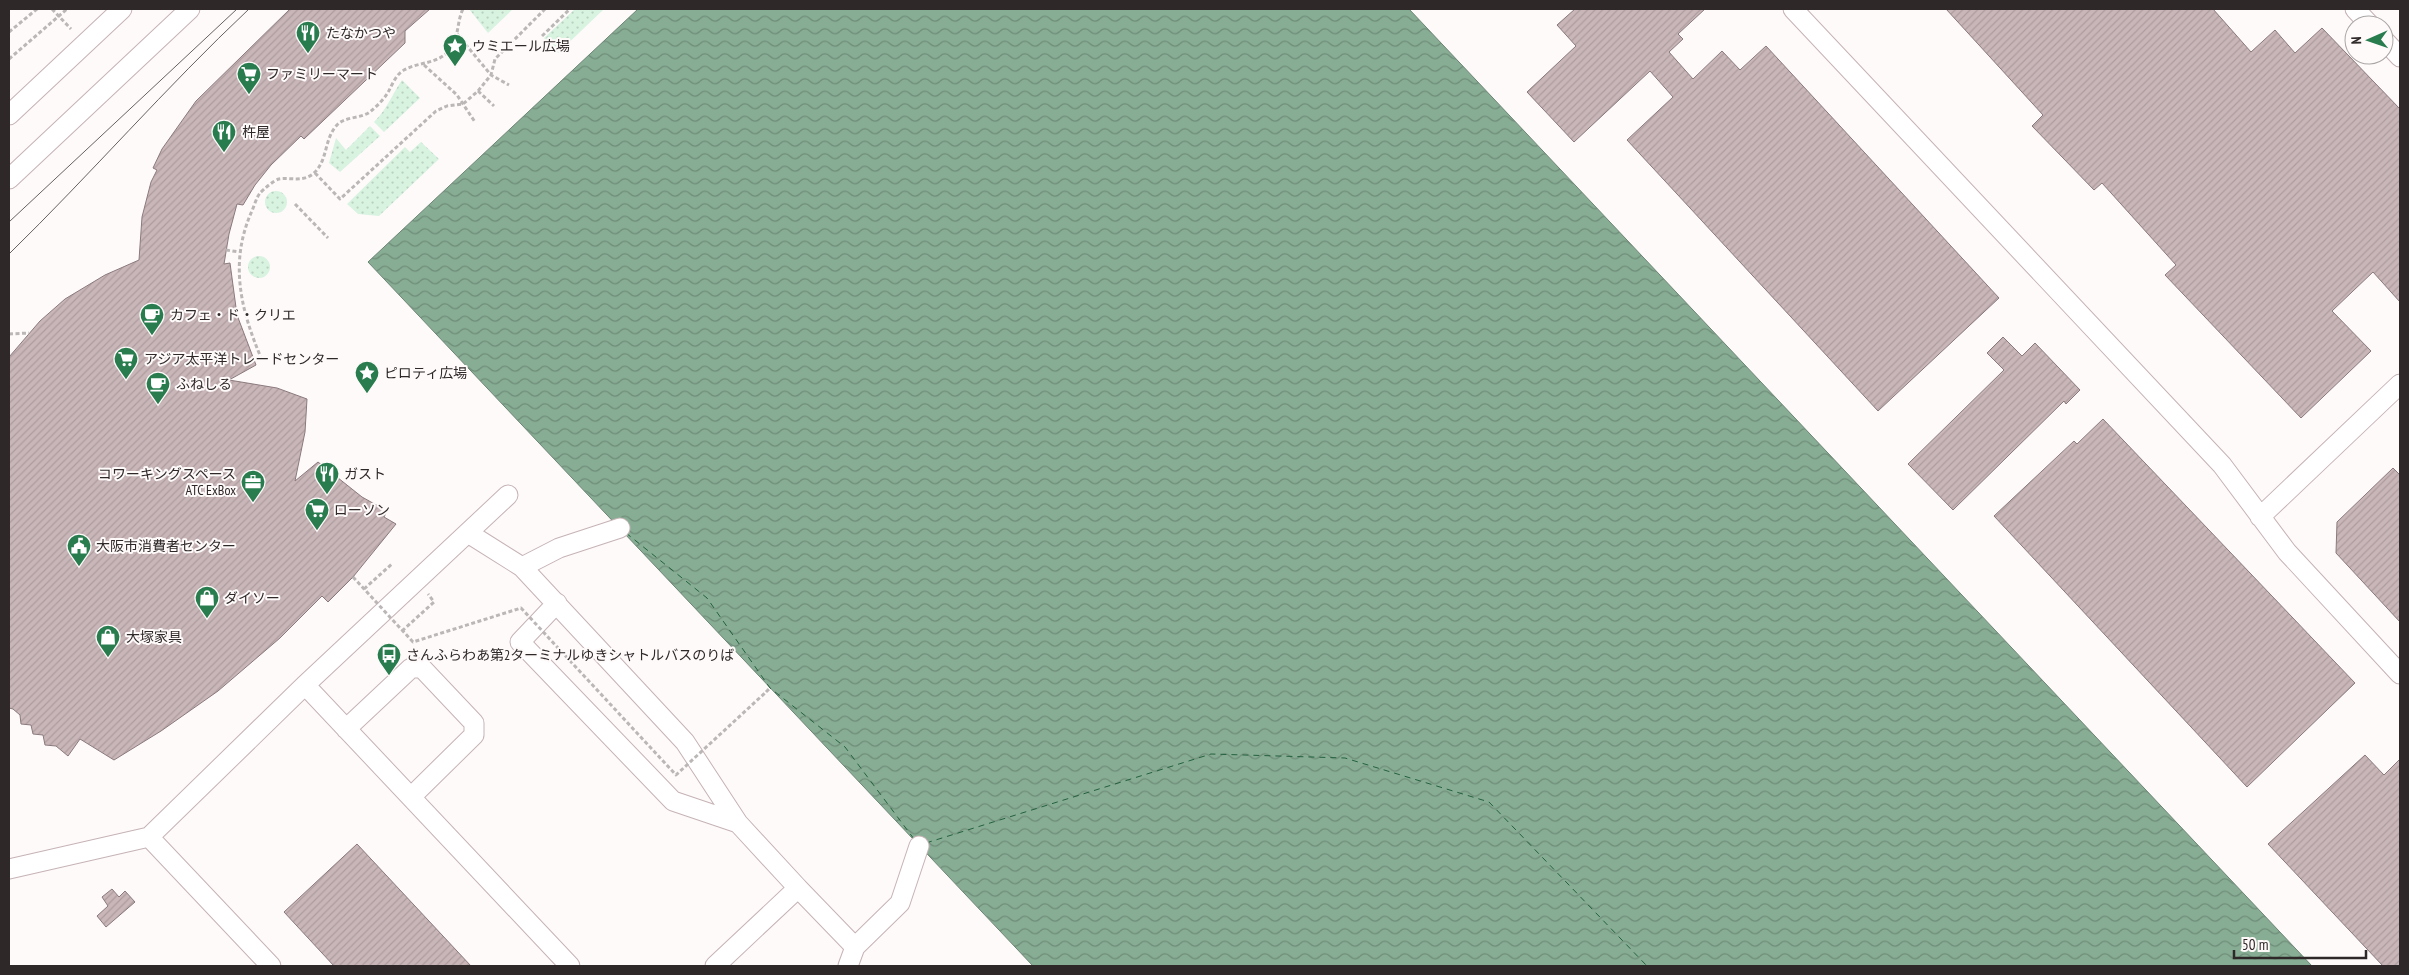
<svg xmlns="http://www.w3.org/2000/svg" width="2409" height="975" viewBox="0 0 2409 975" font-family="'PT Sans Narrow','Noto Sans JP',sans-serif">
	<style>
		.grass { fill: url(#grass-dots) }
		.water { fill: url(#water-waves); stroke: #6d8574 }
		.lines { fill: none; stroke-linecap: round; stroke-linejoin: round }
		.ferry { stroke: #24613e; stroke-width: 1; stroke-dasharray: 6 5; stroke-linecap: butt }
		.building { fill: url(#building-hatch); stroke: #8b7a7d }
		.minor-casing { stroke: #c6b3b6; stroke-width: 21 }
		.path { stroke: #bcb7b7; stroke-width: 3; stroke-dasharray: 4 2.5; stroke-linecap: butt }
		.minor { stroke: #fff; stroke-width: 19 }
		.tram { stroke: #686162; stroke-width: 1 }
		.path-bridge { stroke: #bcb7b7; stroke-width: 3; stroke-dasharray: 4 2.5; stroke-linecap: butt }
		.labels { text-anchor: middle; stroke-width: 4; stroke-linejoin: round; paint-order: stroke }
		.poi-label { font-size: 14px; fill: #2f2829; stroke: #fefafa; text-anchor: start }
	</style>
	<defs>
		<pattern id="grass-dots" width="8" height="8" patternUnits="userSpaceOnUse" patternTransform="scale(1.25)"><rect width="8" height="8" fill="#d8f3e0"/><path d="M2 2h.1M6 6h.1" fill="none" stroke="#bad0c0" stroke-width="1.8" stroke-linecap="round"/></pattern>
		<pattern id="water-waves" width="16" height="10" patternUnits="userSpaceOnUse" patternTransform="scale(1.25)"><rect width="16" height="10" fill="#87ad94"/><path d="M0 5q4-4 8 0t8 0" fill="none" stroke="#6f8d79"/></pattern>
		<pattern id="building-hatch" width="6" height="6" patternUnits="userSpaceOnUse" patternTransform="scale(1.25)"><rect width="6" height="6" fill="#c9b6b9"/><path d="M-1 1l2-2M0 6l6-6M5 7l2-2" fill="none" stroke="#ad9c9f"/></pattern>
	</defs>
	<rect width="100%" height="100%" fill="#fefafa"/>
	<path class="grass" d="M 469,9 L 513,9 L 488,33 Z
		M 575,9 L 604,9 L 558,53 L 544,38 Z
		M 402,80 L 420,98 L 384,132 L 374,122 C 388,108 391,96 402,80 Z
		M 370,126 L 380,136 L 340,172 L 329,163 L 336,138 L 346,150 Z
		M 421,142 L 439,159 L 379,216 L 358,214 L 347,204 L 405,147 L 410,152 Z
		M265 202a11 11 0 1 1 22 0a11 11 0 1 1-22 0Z
		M248 267a11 11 0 1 1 22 0a11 11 0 1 1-22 0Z"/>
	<path class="water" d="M 638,9 L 1409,9 L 2312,966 L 1033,966 L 368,262 Z"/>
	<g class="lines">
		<path class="ferry" d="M 626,533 L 707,598 L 770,688 L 845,747 L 914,839
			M 926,843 L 1211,754 L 1345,758 L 1489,802 L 1647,966"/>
	</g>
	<path class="building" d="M 290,9 L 430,9 L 405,31 L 405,43 L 304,139 L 301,136 L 271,165 L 255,185 L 243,205 L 237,204 L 229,234 L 224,264 L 230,263 L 237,315 L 256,365 L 229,380 L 277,388 L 307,399 L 305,432 L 295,481 L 318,462 L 362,497 L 387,511 L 384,517 L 396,524 L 353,577 L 328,602 L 322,596 L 280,638 L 218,691 L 161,731 L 114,760 L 80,739 L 68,756 L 56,746 L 45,745 L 43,735 L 33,734 L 31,725 L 21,724 L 20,715 L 13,709 L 9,708 L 9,357 L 40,321 L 65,299 L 105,275 L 139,260 L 142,217 L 151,182 L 157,170 L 153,168 L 162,149 L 196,101 Z
		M 1575,9 L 1705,9 L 1678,34 L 1683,39 L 1669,52 L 1693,79 L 1722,51 L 1740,70 L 1766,46 L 1999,298 L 1878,411 L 1627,140 L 1673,97 L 1650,71 L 1574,142 L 1527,92 L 1576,46 L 1557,25 Z
		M 1946,9 L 2213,9 L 2251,52 L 2275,30 L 2295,53 L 2322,28 L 2400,109 L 2400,302 L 2373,272 L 2332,311 L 2371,351 L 2301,418 L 2165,275 L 2176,265 L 2102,183 L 2094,190 L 2032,126 L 2043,115 Z
		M 2003,337 L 2022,356 L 2035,343 L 2080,390 L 2066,404 L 2064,401 L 1953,510 L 1908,464 L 2004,370 L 1987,353 Z
		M 2103,419 L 2355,683 L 2247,787 L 1994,516 L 2074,441 L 2077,444 Z
		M 2393,468 L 2400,475 L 2400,622 L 2336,553 L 2337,522 Z
		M 2365,755 L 2384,775 L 2400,759 L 2400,966 L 2383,966 L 2268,844 Z
		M 357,844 L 471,966 L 334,966 L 284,912 Z
		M 112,889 L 119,897 L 125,891 L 135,902 L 106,927 L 97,916 L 108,906 L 102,897 Z"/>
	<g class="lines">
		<defs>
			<path id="minor" d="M 1793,9 L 2222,465 L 2287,552 L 2400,674
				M 2355,9 L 2370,25
				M 2384,40 L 2400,57
				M 9,115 L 122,9
				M 9,179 L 190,9
				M 2260,517 L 2400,384
				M 468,533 L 522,567 L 559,548 L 620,528
				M 522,567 L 685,742 L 738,823 L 798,888 L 715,966
				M 557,603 L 520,642 L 673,801 L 738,823
				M 305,685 L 570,966
				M 346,729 L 411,668 L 422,668 L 474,723 L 474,735 L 411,797
				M 149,837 L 271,966
				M 9,869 L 149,837 L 305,685 L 508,495
				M 798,888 L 855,947 L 848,966
				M 855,947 L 900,903 L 919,846"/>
		</defs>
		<use href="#minor" class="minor-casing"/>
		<path class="path" d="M 52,9 L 71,29
			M 9,32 L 37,9
			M 457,34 L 491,75 L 509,85
			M 542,36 L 570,9
			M 9,59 L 67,9
			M 424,65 L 457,95 L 475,122
			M 478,91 L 494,106
			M 315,173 L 340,199 L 436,111 L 447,106 L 463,104 L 478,91 L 491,75 L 495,59 L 545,9
			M 295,204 L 328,238
			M 226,250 L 239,252
			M 9,334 L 29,333
			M 262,360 C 241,311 229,264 251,213 C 254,207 256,198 260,193 C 264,189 274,180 279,179 C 291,177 304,183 315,172 C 328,159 324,139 337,125 C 345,116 362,119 371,111 C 377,106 383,100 387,94 C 392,86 395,75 404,70 C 420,61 439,65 451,48 C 459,36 457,21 463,9
			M 364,589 L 393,563
			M 402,631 L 434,602 L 428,594
			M 766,692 L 770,688"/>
		<use href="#minor" class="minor"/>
		<path class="tram" d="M 9,222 L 237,9
			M 9,254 C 91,174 166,87 249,9"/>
		<path class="path-bridge" d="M 353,577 L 413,642 L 521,608 L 676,775 L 766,692"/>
	</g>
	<defs>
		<symbol id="restaurant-pin" viewBox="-11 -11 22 30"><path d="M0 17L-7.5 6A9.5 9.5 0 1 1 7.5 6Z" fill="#287c4e" stroke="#fefafa"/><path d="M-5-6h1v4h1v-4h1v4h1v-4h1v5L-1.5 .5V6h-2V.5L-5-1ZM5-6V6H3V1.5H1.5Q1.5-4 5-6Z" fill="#fff"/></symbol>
		<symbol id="sight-pin" viewBox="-11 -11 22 30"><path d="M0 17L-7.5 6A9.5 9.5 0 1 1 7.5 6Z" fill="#287c4e" stroke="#fefafa"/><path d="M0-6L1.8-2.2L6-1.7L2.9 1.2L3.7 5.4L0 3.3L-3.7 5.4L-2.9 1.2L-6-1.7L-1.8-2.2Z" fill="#fff"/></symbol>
		<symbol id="supermarket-pin" viewBox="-11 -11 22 30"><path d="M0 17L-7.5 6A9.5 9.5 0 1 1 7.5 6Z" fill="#287c4e" stroke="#fefafa"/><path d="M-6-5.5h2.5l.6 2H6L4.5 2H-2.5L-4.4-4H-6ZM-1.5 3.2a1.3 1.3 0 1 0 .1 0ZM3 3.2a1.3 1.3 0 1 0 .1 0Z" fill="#fff"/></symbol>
		<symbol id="cafe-pin" viewBox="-11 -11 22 30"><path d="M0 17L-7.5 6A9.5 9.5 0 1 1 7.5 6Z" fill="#287c4e" stroke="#fefafa"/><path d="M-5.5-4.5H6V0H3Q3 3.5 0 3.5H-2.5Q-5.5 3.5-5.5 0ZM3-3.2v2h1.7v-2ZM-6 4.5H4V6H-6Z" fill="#fff"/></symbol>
		<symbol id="office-pin" viewBox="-11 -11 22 30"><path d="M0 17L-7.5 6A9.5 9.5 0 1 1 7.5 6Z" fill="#287c4e" stroke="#fefafa"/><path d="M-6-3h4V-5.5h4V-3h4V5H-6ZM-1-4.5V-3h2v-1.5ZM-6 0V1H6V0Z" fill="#fff"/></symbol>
		<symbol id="civic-pin" viewBox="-11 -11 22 30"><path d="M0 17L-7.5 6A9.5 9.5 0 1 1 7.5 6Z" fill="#287c4e" stroke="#fefafa"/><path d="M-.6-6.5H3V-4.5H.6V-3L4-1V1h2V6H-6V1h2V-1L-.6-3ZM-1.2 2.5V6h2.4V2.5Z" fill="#fff"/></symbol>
		<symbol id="shop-pin" viewBox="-11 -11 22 30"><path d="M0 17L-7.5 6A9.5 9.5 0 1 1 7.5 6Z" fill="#287c4e" stroke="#fefafa"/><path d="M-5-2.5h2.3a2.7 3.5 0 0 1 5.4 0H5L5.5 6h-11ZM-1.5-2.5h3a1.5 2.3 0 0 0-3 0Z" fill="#fff"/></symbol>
		<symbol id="bus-pin" viewBox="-11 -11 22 30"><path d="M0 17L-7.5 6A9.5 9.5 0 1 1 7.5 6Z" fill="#287c4e" stroke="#fefafa"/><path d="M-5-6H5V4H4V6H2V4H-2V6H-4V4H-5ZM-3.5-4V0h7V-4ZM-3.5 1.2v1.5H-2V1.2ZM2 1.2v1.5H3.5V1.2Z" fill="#fff"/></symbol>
	</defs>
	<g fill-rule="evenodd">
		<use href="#restaurant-pin" x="294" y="19" width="28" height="38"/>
		<use href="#sight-pin" x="441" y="32" width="28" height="38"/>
		<use href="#supermarket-pin" x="235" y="60" width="28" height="38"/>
		<use href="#restaurant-pin" x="210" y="118" width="28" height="38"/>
		<use href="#cafe-pin" x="138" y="301" width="28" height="38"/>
		<use href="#supermarket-pin" x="112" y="345" width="28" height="38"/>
		<use href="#sight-pin" x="353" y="359" width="28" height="38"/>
		<use href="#cafe-pin" x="144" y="370" width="28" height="38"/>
		<use href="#restaurant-pin" x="313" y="460" width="28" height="38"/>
		<use href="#office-pin" x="239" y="468" width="28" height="38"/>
		<use href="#supermarket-pin" x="303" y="496" width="28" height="38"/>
		<use href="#civic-pin" x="65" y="532" width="28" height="38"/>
		<use href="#shop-pin" x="193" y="584" width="28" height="38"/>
		<use href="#shop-pin" x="94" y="623" width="28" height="38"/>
		<use href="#bus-pin" x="375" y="641" width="28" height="38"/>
	</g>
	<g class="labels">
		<g class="poi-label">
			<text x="326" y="38">たなかつや</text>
			<text x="472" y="51">ウミエール広場</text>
			<text x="266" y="79">ファミリーマート</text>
			<text x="242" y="137">杵屋</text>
			<text x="170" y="320">カフェ・ド・クリエ</text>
			<text x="144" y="364">アジア太平洋トレードセンター</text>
			<text x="384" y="378">ピロティ広場</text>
			<text x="176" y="389">ふねしる</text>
			<text x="236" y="479" text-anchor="end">コワーキングスペース<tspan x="236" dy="16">ATC ExBox</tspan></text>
			<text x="344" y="479">ガスト</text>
			<text x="334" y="515">ローソン</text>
			<text x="96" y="551">大阪市消費者センター</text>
			<text x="224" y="603">ダイソー</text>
			<text x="126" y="642">大塚家具</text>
			<text x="406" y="660">さんふらわあ第2ターミナルゆきシャトルバスのりば</text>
		</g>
	</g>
	<rect width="2409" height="975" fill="none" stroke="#2f2829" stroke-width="20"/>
	<g transform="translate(2369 40) rotate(268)"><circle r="24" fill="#fefafa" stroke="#aba6a6"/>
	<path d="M0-4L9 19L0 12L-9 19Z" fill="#287c4e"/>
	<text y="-8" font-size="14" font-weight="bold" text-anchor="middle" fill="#2f2829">N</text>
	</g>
	<path d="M2234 950v8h132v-8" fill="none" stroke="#2f2829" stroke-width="2.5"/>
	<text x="2242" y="950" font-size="15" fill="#2f2829" stroke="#fefafa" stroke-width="4" paint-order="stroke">50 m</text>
</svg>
